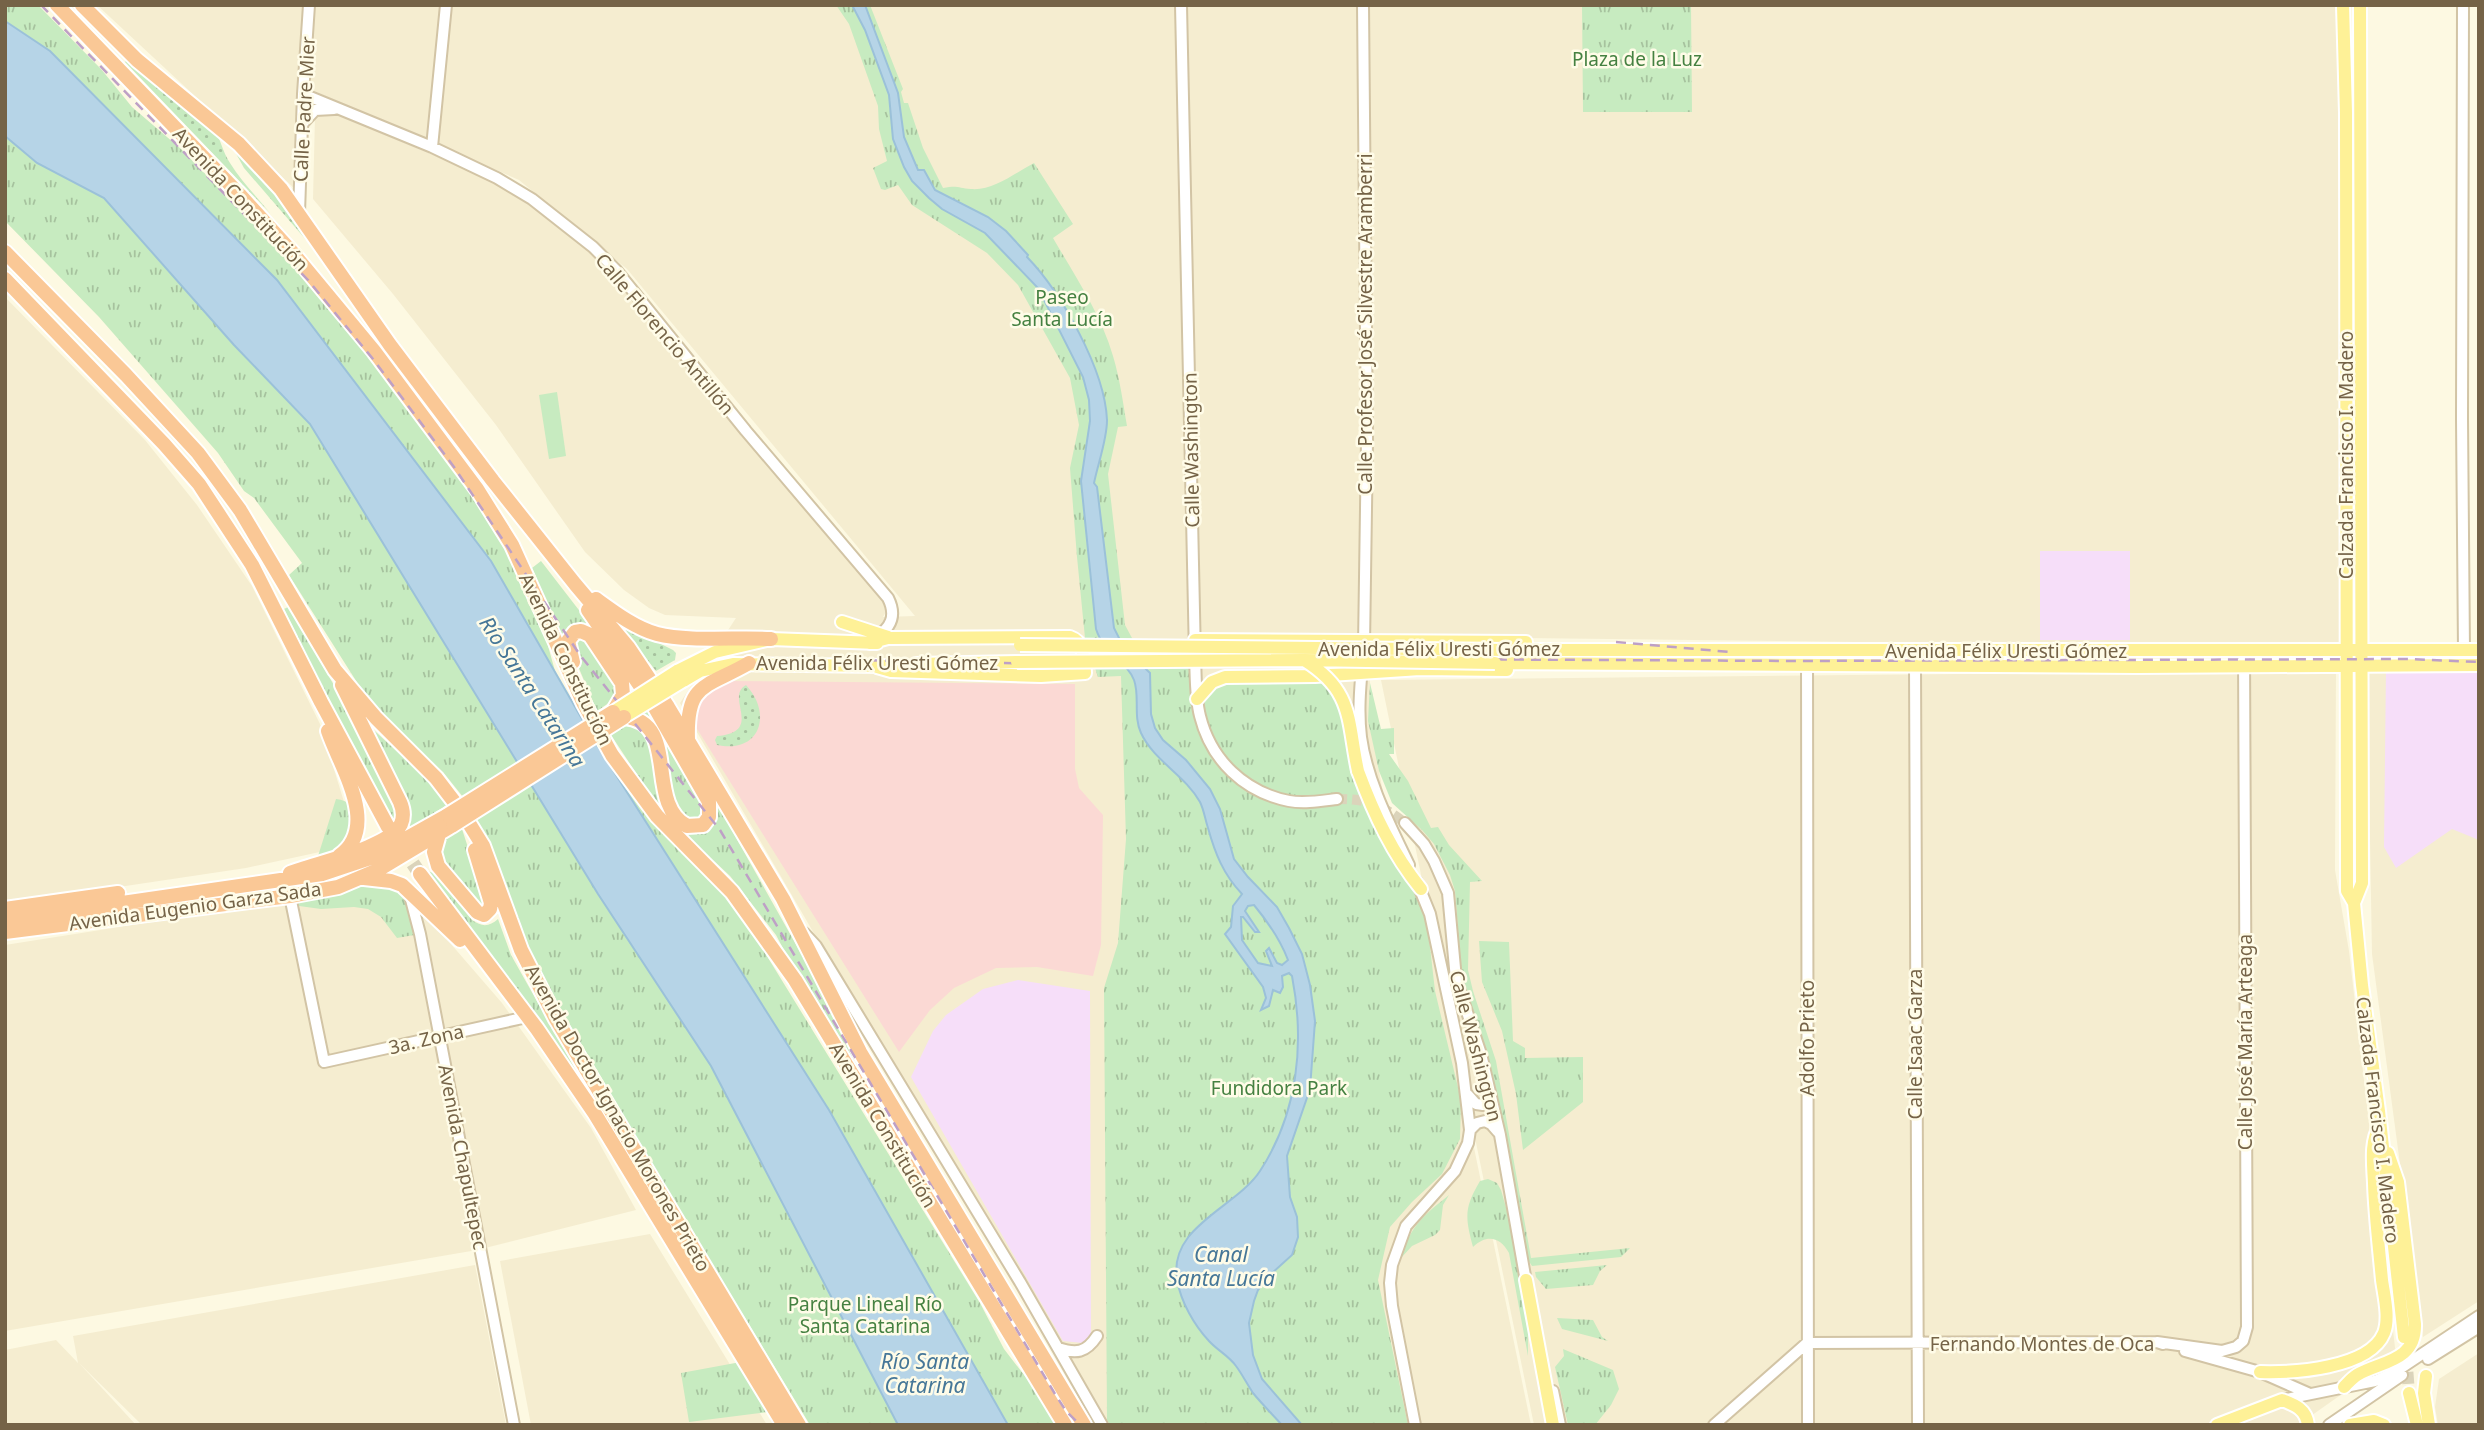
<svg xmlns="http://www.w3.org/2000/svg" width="2484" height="1430" viewBox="0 0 2484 1430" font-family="'Noto Sans',sans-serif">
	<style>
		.residential { fill: #f5edd0 }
		.education { fill: #f6def9 }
		.medical { fill: #fbd9d4 }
		.grass { fill: url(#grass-tufts) }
		.garden { fill: url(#garden-dots) }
		.pitch { fill: #c7ebc0 }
		.water { fill: #b6d4e7; stroke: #9bc1d9; stroke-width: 2; fill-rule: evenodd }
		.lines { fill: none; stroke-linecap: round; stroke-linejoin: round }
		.secondary-tunnel { stroke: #dbd4bb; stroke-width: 10; stroke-dasharray: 10 5; stroke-linecap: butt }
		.primary-tunnel { stroke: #dbd4bb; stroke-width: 12; stroke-dasharray: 12 6; stroke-linecap: butt }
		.highway-tunnel { stroke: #dbd4bb; stroke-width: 14; stroke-dasharray: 14 7; stroke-linecap: butt }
		.secondary-casing { stroke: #d2c4a5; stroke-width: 14 }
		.primary-casing { stroke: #fff; stroke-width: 16 }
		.highway-casing { stroke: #fff; stroke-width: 18 }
		.secondary { stroke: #fff; stroke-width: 10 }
		.primary { stroke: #fef197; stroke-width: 12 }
		.highway { stroke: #fac896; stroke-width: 14 }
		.rail { stroke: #bea0c6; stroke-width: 2.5; stroke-dasharray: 10 7; stroke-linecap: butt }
		.primary-bridge-casing { stroke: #fff; stroke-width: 16; stroke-linecap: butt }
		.highway-bridge-casing { stroke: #fff; stroke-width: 18; stroke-linecap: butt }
		.primary-bridge { stroke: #fef197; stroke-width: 12 }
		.highway-bridge { stroke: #fac896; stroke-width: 14 }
		.labels { text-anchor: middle; stroke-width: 5; stroke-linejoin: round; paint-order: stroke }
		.park-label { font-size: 19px; fill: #458141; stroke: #fffce8 }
		.street-label { font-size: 19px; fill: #756347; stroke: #fffce8 }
		.water-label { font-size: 21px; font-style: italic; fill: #467798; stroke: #fffce8 }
	</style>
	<defs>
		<pattern id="grass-tufts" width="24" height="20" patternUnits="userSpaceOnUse" patternTransform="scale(1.75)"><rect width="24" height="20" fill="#c7ebc0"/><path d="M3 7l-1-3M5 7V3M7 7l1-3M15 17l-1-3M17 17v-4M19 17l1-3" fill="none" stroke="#a6c29e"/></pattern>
		<pattern id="garden-dots" width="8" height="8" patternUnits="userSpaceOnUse" patternTransform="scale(1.75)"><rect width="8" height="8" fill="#c7ebc0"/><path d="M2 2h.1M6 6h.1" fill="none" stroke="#a6c29e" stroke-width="1.8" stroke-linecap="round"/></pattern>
	</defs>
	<rect width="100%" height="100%" fill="#fdf9e2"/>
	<path class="residential" d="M 97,5 L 2340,5 L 2341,648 L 1368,636 L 1372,733 L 1397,868 L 1434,953 L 1531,1425 L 1100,1425 L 680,703 L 736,618 L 665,615 L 649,608 L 624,590 L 585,552 L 496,425 L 393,294 L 313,199 L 315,116 L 330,111 L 508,187 L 529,201 L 601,259 L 722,411 L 883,599 L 887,610 L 883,617 L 915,616 L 627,269 L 519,180 L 300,85 L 295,189 Z
		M 5,297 L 145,440 L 197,505 L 252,586 L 320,724 L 345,805 L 329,850 L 246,868 L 5,904 Z
		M 2367,665 L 2479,668 L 2479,1301 L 2423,1337 L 2372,954 Z
		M 2336,670 L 2335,870 L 2349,951 L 2396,1356 L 2298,1425 L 1534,1425 L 1381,680 Z
		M 368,888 L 388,889 L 425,914 L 502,1003 L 591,1128 L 636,1210 L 477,1250 L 5,1331 L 5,945 Z
		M 650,1234 L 767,1425 L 531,1425 L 500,1261 Z
		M 475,1265 L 506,1425 L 142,1425 L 79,1363 L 136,1425 L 5,1425 L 5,1350 L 56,1340 L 78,1363 L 73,1336 Z
		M 2479,1353 L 2479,1425 L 2438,1425 L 2435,1407 L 2439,1379 Z"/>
	<path class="education" d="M 2040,551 L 2130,551 L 2130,640 L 2040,640 Z
		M 2386,667 L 2479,670 L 2479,840 L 2452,829 L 2396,868 L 2384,847 Z
		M 1018,980 L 1090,991 L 1091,1335 L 1083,1343 L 1063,1341 L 911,1077 L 933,1031 L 946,1015 L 983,989 Z"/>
	<path class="medical" d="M 722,681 L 1075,684 L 1075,769 L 1079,788 L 1103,815 L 1101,945 L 1093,976 L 1037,967 L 996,968 L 954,988 L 930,1010 L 899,1052 L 694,724 L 696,702 Z"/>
	<path class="grass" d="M 5,5 L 38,5 L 101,69 L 132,107 L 181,149 L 290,261 L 369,353 L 491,518 L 535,599 L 560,689 L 609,766 L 661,832 L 725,893 L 743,917 L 980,1303 L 1004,1349 L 1031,1384 L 1056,1425 L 810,1425 L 638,1142 L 525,947 L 490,842 L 463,797 L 443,772 L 385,718 L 365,695 L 289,575 L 302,563 L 254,498 L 244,491 L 218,453 L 99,317 L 5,221 Z
		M 836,5 L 870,5 L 903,89 L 901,92 L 904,103 L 908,103 L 923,148 L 943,188 C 958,185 958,188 971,189 C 993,191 1015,173 1034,163 L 1073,224 L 1053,238 C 1075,276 1101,314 1113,356 C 1120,379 1123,403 1127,426 L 1118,427 L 1108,474 L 1125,625 L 1132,638 L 1159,667 L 1193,667 L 1194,686 L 1225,683 L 1327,683 L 1340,700 L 1361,799 L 1426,911 L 1435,991 L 1461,1100 L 1460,1139 L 1442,1174 L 1412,1202 L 1390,1227 L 1378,1280 L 1408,1425 L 1110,1425 L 1107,1420 L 1104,988 L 1118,943 L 1126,839 L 1121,676 L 1098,677 L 1085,638 L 1077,557 L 1070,468 L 1079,425 L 1070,378 L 1018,285 L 987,253 L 912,205 L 898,185 L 885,190 L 881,189 L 873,168 L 887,161 L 879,129 L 878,106 L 849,24 Z
		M 1582,5 L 1691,5 L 1692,112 L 1583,112 Z
		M 541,561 L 592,627 L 582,625 L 563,639 L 532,568 Z
		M 288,607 C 327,674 371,742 398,815 L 395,821 L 357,758 L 284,609 Z
		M 577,637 L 587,639 L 618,682 L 619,696 L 597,711 L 572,652 Z
		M 1370,683 L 1381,729 L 1394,728 L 1394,754 L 1389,754 L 1408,781 L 1431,828 L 1438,827 L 1449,845 L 1482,881 L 1470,882 L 1468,970 L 1473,991 L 1496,1061 L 1531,1258 L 1630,1248 L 1621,1257 L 1532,1266 L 1528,1260 L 1498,1100 L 1483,1043 L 1462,978 L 1455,891 L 1450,875 L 1434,844 L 1422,830 L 1392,803 L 1379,771 L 1368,721 Z
		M 651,707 L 706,809 L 701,821 L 689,822 L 674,810 L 655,726 L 641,714 Z
		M 363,720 L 431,783 L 447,805 L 404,831 L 409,818 Z
		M 626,725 L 639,725 L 650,738 L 663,814 L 611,735 Z
		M 336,799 C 364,802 351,828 346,846 L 330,854 L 318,856 Z
		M 716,802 L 866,1069 L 855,1075 L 805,990 L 776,935 L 730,876 L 684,833 L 693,834 L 705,829 Z
		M 462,829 L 487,906 L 481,909 C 469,895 427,857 447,838 C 451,835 457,832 462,829 Z
		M 427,871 L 437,874 L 472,920 C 482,927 489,927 498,919 L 511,955 L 578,1074 Z
		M 364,878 L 408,890 L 420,934 L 397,938 L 381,917 L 368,909 L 354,907 L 321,909 L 292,905 L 290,896 Z
		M 1479,941 L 1509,942 L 1513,1041 L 1525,1048 L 1525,1058 L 1583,1057 L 1583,1102 L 1523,1150 L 1516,1094 L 1502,1031 L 1482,982 Z
		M 1488,1179 L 1497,1183 L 1501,1190 L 1511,1225 L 1528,1316 L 1528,1356 L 1509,1253 C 1500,1237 1487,1234 1473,1247 C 1465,1217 1464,1208 1480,1181 Z
		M 1449,1195 L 1443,1205 L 1440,1230 L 1435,1235 L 1412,1246 L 1401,1258 C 1410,1226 1424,1215 1449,1195 Z
		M 1607,1265 L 1600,1271 L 1593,1285 L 1546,1289 L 1536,1277 L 1535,1272 Z
		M 1557,1318 L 1593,1320 L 1602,1337 L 1608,1341 L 1562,1329 Z
		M 1563,1349 L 1613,1370 L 1619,1389 L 1611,1405 L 1595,1425 L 1568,1425 L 1555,1367 L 1564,1356 Z
		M 746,1361 L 776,1411 L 689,1422 L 681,1373 Z"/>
	<path class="garden" d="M 127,60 L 213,127 C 221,139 222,151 230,163 C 241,181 257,197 270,213 L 125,62 Z
		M 233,148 C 267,175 290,212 313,248 L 244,168 Z
		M 610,612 L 651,639 L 673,650 L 676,653 L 675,660 L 656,671 Z
		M 746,685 C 773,714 760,754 717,745 L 715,740 L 717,736 C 765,732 724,697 746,685 Z"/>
	<path class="pitch" d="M 557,392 L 566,456 L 549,459 L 539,395 Z"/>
	<path class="water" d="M 852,5 L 865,5 L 898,93 L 904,137 L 918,170 L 924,170 L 935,190 L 988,217 L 1006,231 L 1028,255 L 1027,257 C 1061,292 1105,370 1107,420 C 1107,440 1098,463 1094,483 L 1097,487 L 1114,628 L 1124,648 L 1150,673 L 1151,714 L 1155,728 L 1163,740 L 1186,760 L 1210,789 L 1220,809 L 1234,859 L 1248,877 L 1277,907 L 1289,928 L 1302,954 L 1310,985 L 1315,1021 L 1310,1089 L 1287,1156 L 1290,1197 L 1297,1217 L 1298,1237 L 1292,1255 L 1271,1274 L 1258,1290 L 1254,1301 L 1249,1323 L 1253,1355 L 1262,1379 L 1302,1425 L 1282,1425 C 1272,1414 1262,1404 1253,1393 C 1247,1384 1242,1374 1236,1366 C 1229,1356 1217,1350 1209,1341 C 1194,1325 1181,1302 1177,1280 C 1168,1226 1236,1208 1260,1171 C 1298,1113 1305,1043 1292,976 L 1289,973 L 1282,976 L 1283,987 L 1280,993 L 1273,990 L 1269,1006 L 1261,1010 L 1266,998 L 1263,987 L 1225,934 L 1231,927 L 1233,906 L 1242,894 C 1223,874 1215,853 1208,828 C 1205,819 1204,810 1200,802 C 1185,775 1154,761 1141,733 C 1133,716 1140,696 1134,680 C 1126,660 1104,654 1096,629 L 1081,481 L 1090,421 L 1089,400 L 1083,377 L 1038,288 L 985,233 L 942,209 L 929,198 L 912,181 L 904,167 L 893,139 L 889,95 L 865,30 ZM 1254,905 C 1268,922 1280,939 1288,960 L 1282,965 L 1277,963 L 1269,948 L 1266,951 L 1272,966 L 1258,963 L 1242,940 L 1241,917 L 1243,917 L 1255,932 L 1259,932 L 1245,911 L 1248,906 Z
		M 5,21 L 50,51 L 277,280 L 491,561 L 597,745 L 829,1110 L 1008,1425 L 898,1425 L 711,1066 L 598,894 L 310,424 L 234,345 L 104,198 L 37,163 L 5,136 Z"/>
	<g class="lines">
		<path class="secondary-tunnel" d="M 1337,799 C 1368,799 1380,804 1405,823"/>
		<path class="primary-tunnel" d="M 2406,1354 L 2409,1393"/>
		<path class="highway-tunnel" d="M 401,846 L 420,874"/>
		<defs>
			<path id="secondary" d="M 1181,5 L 1195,657 C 1196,676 1195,697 1200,716 C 1211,760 1244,792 1289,801 C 1304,804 1321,801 1337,799
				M 1363,5 L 1367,440 L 1364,646
				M 2463,5 L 2462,419 L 2464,650
				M 303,94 L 432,147 L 497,178 L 532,199 L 593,247 L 616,270 L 746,431 L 888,598 C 897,616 891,628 875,638
				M 303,123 L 315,110 L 334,109
				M 432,147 L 446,5
				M 299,213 L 303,94 L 309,5
				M 1807,650 L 1808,1425
				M 1915,664 L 1918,1425
				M 1362,666 C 1360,689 1358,713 1361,737 C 1367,781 1390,825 1409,865
				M 1405,823 L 1424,844 L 1434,861 L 1448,893 L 1456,979 L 1481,1054 L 1500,1135 L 1527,1287
				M 409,892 L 420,934 L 514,1425
				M 290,896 L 324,1062 L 527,1017
				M 804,933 L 816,946 L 1020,1282 L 1102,1425
				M 1468,1095 L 1476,1104 L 1483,1105 L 1488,1100 L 1490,1092
				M 1470,1130 L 1477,1123 L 1485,1121 L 1491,1124 L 1498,1132
				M 2157,1342 L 2222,1351 L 2236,1347 L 2243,1341 L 2247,1327 L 2244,652
				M 1058,1348 C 1076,1354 1086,1353 1097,1336
				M 2185,1351 L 2260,1372 L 2310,1394
				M 2428,1359 L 2479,1327
				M 1553,1391 L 1560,1425
				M 2282,1400 L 2375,1381 L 2395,1372 L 2479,1316
				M 1415,1425 L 1392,1306 L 1390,1283 L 1392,1265 L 1406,1226 L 1455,1171 L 1468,1143 L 1470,1130 L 1462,1063 L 1430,914 L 1417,882
				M 1714,1425 L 1807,1343 L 2157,1342 L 2163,1344
				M 2329,1425 L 2402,1375"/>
			<path id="primary" d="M 2343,5 L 2346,113 L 2347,883 L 2347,891 L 2354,903 L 2362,985 L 2379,1111 L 2404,1337
				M 842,622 L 888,637
				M 1195,640 L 1526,642
				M 869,643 L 888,638 L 1070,637 C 1085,642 1084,659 1085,673 L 1041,676 L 891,671 L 877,667
				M 1509,650 L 2479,650
				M 1495,663 L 2137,667 L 2479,665
				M 916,664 L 1017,662
				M 677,671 L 715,652 L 771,639 L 877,643
				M 683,681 L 700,671 L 733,664 L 884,666
				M 1197,699 L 1212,682 L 1225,677 L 1315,676 L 1420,669 L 1507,670
				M 1358,771 C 1374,814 1392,853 1421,889
				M 2354,903 L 2362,883 L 2360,5
				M 1526,1280 L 1553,1425
				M 2260,1372 C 2292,1373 2369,1369 2384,1333 C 2390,1318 2384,1295 2382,1280 C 2379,1247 2375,1215 2374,1183 C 2373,1162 2370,1143 2380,1125
				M 2426,1376 L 2424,1393 L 2429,1425
				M 2344,1387 C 2348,1383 2352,1378 2357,1375 C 2381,1361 2416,1362 2415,1324 L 2398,1182 L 2388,1153
				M 2409,1393 L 2417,1425
				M 2217,1425 L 2282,1400 C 2295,1405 2306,1409 2308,1425
				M 2350,1425 L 2374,1421 L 2384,1425"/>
			<path id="highway" d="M 57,5 L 240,195 L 292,252 L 374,351 L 477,489 L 512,545 L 584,704 L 612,755 L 657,816 L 732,892 L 795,980 L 1065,1425
				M 82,5 L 137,60 L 239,144 L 281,189 L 390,345 L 493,481 L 575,584 L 628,647 L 668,707 L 783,899 L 860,1052 L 1084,1425
				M 5,252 L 126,375 L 198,453 L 240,510 L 335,670 L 376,718 L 436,778 L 462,812 L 483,846 L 521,950 L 556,1019 L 799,1425
				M 5,279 L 164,444 L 199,484 L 252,565 L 321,702 L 388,827
				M 596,599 C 614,612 635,628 657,634 C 689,642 736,637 771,639
				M 588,610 L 654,706 L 709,802 L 709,817 L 703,825 L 687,826 C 644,803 681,721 624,717
				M 573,662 L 568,641 L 575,632 L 581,631 L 590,635 L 622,683 L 623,695 L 613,712
				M 328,731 C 340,767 381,827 339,856
				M 688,739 C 686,682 706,688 749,663
				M 439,834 L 434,852 L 438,866 L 477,912 L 484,915 L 490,909 L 491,903 L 475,850
				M 290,873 C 315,863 389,848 401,824 C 404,817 403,809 400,802 L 342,685
				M 420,874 L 537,1029 L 595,1114 L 784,1425
				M 364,878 L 391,881 L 402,885 L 460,940
				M 5,909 L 118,893
				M 5,920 L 322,874 L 373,857 L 448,815
				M 5,932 L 290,896 L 338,887 L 378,870 L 453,825"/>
		</defs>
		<use href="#secondary" class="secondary-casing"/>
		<use href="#primary" class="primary-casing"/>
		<use href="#highway" class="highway-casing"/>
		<use href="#secondary" class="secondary"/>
		<use href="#primary" class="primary"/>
		<use href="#highway" class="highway"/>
		<path class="rail" d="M 41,5 L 308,280 L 373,359 L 454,467 L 580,655 L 720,830 L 1055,1394 L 1066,1411 L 1080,1425
			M 1616,642 L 1730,652
			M 851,660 L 1047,664 L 1409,659 L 1798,661 L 2409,659 L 2479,662"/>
		<defs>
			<path id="primary-bridge" d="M 1020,645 L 1509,650
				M 1304,660 C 1354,691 1347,720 1358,771
				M 1017,662 L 1304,660 L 1495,663
				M 613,712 L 677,671
				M 624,717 L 683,681"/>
			<path id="highway-bridge" d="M 448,815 L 613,712
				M 453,825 L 624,717"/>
		</defs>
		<use href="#primary-bridge" class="primary-bridge-casing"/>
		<use href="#highway-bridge" class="highway-bridge-casing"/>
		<use href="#primary-bridge" class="primary-bridge"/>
		<use href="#highway-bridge" class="highway-bridge"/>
	</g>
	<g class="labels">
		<g class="park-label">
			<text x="1637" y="66">Plaza de la Luz</text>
			<text x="1062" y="304">Paseo<tspan x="1062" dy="22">Santa Lucía</tspan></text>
			<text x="1279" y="1095">Fundidora Park</text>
			<text x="865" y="1311">Parque Lineal Río<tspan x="865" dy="22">Santa Catarina</tspan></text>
		</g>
		<g class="street-label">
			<text transform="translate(304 109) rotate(-87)" y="7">Calle Padre Mier</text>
			<text transform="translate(241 199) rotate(47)" y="7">Avenida Constitución</text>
			<text transform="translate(1365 324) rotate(-90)" y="7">Calle Profesor José Silvestre Aramberri</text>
			<text transform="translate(665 334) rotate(50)" y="7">Calle Florencio Antillón</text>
			<text transform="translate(1191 450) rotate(-91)" y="7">Calle Washington</text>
			<text transform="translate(2346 455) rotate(-90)" y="7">Calzada Francisco I. Madero</text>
			<text x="1439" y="656">Avenida Félix Uresti Gómez</text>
			<text x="2006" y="658">Avenida Félix Uresti Gómez</text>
			<text transform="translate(566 659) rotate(64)" y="7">Avenida Constitución</text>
			<text x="877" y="670">Avenida Félix Uresti Gómez</text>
			<text transform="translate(195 906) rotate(-8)" y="7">Avenida Eugenio Garza Sada</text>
			<text transform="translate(1807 1038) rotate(-90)" y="7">Adolfo Prieto</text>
			<text transform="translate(426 1039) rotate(-13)" y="7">3a. Zona</text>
			<text transform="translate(2245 1042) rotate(-90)" y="7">Calle José María Arteaga</text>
			<text transform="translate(1915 1044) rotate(-90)" y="7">Calle Isaac Garza</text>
			<text transform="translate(1476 1046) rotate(75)" y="7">Calle Washington</text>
			<text transform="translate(618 1118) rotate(60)" y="7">Avenida Doctor Ignacio Morones Prieto</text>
			<text transform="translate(2378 1120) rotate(83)" y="7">Calzada Francisco I. Madero</text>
			<text transform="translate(883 1125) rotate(59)" y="7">Avenida Constitución</text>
			<text transform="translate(463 1157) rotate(79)" y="7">Avenida Chapultepec</text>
			<text x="2042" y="1351">Fernando Montes de Oca</text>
		</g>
		<g class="water-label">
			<text transform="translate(532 692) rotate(57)" y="7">Río Santa Catarina</text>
			<text x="1221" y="1262">Canal<tspan x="1221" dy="24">Santa Lucía</tspan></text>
			<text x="925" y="1369">Río Santa<tspan x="925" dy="24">Catarina</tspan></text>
		</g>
	</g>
	<rect width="2484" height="1430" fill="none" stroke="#756347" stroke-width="14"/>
</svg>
